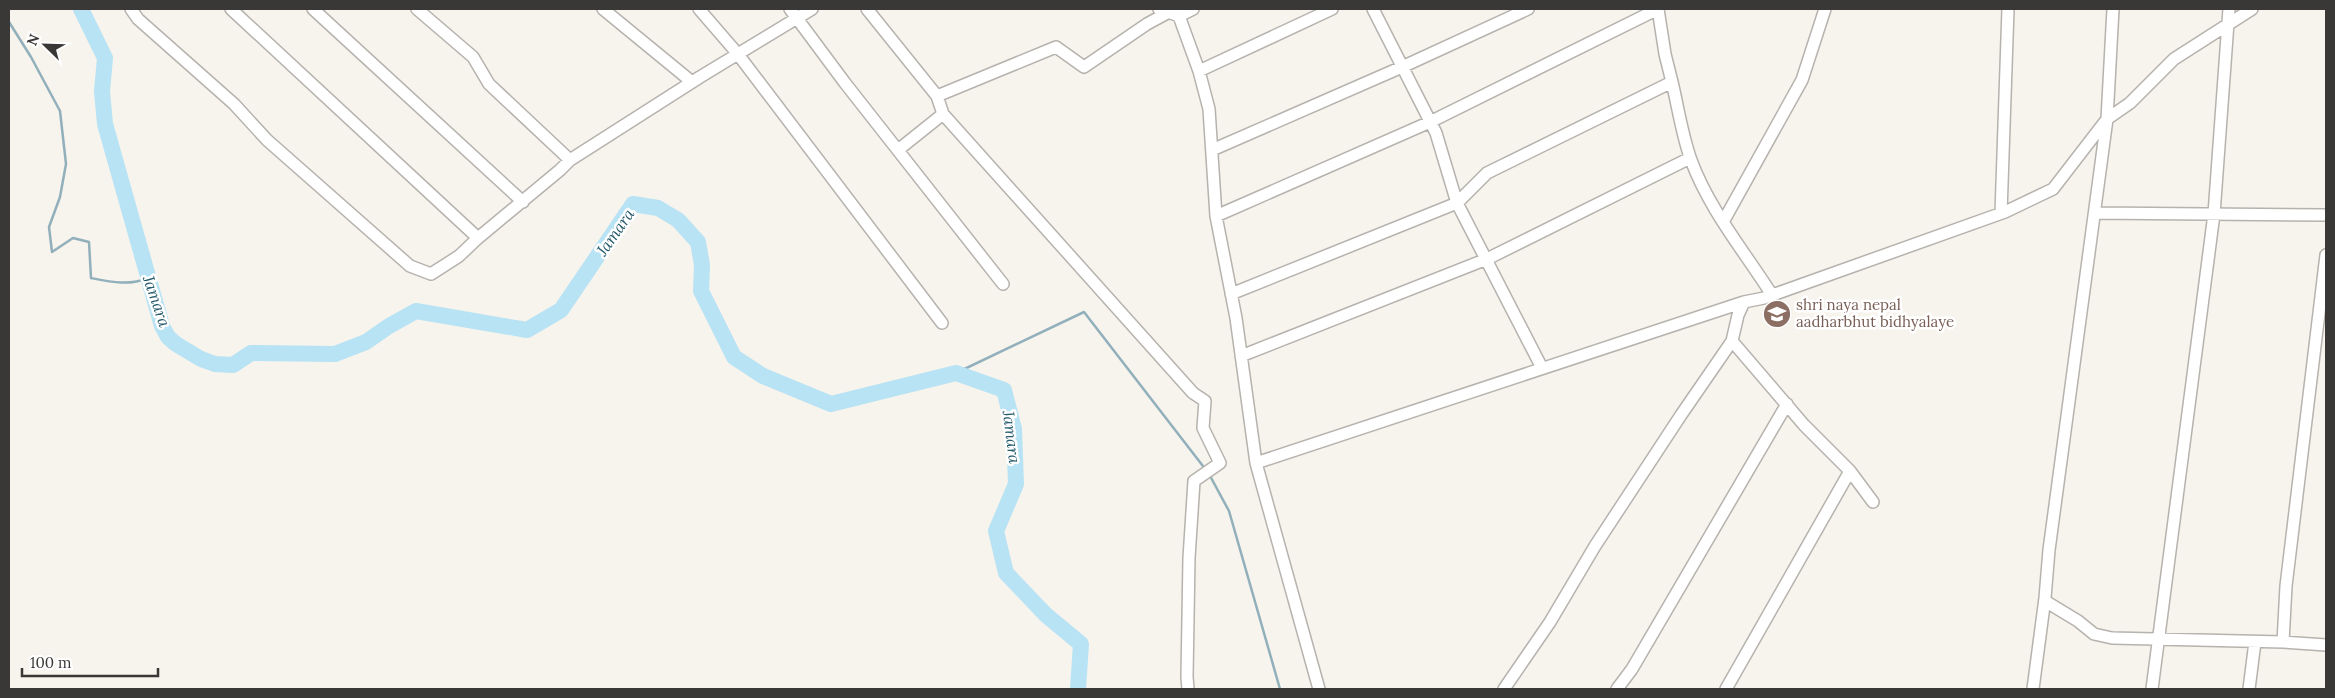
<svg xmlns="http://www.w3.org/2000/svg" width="2335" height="698" viewBox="0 0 2335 698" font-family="Lora,serif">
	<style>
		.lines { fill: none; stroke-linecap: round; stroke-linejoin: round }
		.stream { stroke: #91b0bb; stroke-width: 2.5 }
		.river { stroke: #b7e3f4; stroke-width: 16 }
		.street-casing { stroke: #b6b2ad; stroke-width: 14 }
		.street { stroke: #fff; stroke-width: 11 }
		.labels { text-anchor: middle; stroke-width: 5; stroke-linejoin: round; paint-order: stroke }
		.education-label { font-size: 15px; fill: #785e54; stroke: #fff; text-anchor: start }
		.water-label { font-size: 16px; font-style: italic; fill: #255a6b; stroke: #fff }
	</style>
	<rect width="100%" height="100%" fill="#f7f3ed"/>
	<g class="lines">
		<path class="stream" d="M 9,22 L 31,57 L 60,111 L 66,164 L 60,197 L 49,227 L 52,252 L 73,238 L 89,242 L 91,278 C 111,282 129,286 148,278
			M 956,373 L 1084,312 L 1206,470
			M 1209,474 L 1229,511 L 1280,689"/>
		<path class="river" d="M 81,9 L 105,58 L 102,91 L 105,124 L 162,326 L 168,337 L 176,344 L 201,359 L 215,364 L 233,365 L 251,353 L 335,354 L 366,342 L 389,326 L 416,311 L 527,330 L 561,310 L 633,204 L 658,208 L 678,220 L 698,242 L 702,265 L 701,291 L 734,357 L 763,376 L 831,404 L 956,373 L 1004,390 L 1014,429 L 1016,484 L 996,531 L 1006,573 L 1046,615 L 1081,644 L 1078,689"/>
		<defs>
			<path id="street" d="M 131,9 L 138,19 L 234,104 L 267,140 L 410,266 L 431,274 L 459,256 L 478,238
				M 231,9 L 478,238 L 560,170 L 570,160 L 700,77 L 812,9
				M 313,9 L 523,202
				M 417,9 L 473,57 L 489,84 L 570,160
				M 603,9 L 692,82
				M 699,9 L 737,53 L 942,323
				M 790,9 L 845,83 L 1003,284
				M 867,9 L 937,96 L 943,114 L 1193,393 L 1205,401 L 1203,428 L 1220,463 L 1194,481 L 1189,558 L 1187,677 L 1188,689
				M 1159,9 L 1179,16 L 1199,71 L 1209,109 L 1216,216 L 1236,318 L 1256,463 L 1319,689
				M 1373,9 L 1436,133 L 1457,203 L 1542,368
				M 1176,10 L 1179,16 L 1193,9
				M 1199,71 L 1332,9
				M 1672,82 C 1678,107 1682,135 1691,160 C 1709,209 1744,251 1772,295
				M 937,96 L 1056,47 L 1084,67 L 1147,24 L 1169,12
				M 898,150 L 943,114
				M 1212,150 L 1402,67 L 1528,9
				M 2001,213 L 2008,9
				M 2095,213 L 2326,215
				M 1216,216 L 1430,122 L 1658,9 L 1665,54 L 1672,82 L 1487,173 L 1457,203 L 1231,294
				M 1723,222 L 1802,80 L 1825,9
				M 1732,341 L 1804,425 L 1850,471 L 1873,502
				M 1241,356 L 1487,259 L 1690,158
				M 1256,463 L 1744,302 L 1764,298 L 2005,212 L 2053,189 L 2107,119 L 2130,103 L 2174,59 L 2252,9
				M 2045,601 L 2078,621 L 2094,634 L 2112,638 L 2283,642 L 2326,645
				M 2283,642 L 2286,586 L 2326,255
				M 1504,689 L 1550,622 L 1595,546 L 1681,415 L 1732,341 L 1738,315 L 1744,302
				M 1617,689 L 1632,669 L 1787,404
				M 1726,689 L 1850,471
				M 2033,689 L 2045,598 L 2049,550 L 2107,119 L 2113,9
				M 2152,689 L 2214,214 L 2229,9
				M 2249,689 L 2255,642"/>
		</defs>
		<use href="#street" class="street-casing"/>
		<use href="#street" class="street"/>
	</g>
	<defs>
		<symbol id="school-disc" viewBox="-11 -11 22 22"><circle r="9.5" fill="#8d6e63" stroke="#fff"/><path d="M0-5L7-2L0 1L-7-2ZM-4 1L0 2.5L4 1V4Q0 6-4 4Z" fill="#fff"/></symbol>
	</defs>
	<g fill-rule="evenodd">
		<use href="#school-disc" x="1761" y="298" width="32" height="32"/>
	</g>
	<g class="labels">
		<g class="education-label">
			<text x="1796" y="310">shri naya nepal<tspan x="1796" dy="17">aadharbhut bidhyalaye</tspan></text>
		</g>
		<g class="water-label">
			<text transform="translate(615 232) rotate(-55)" y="6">Jamara</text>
			<text transform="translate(157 301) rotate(71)" y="6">Jamara</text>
			<text transform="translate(1012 437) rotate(83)" y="6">Jamara</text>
		</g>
	</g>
	<rect width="2335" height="698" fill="none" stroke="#393836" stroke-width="20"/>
	<g transform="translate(45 45) rotate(293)" stroke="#ffffff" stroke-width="4" paint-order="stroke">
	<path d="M0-4L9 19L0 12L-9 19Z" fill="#393836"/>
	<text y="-8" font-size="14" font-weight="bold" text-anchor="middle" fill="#393836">N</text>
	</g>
	<path d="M22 668v8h136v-8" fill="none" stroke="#393836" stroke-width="2.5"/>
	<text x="30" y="668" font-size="15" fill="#393836" stroke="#ffffff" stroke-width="4" paint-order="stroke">100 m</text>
</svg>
